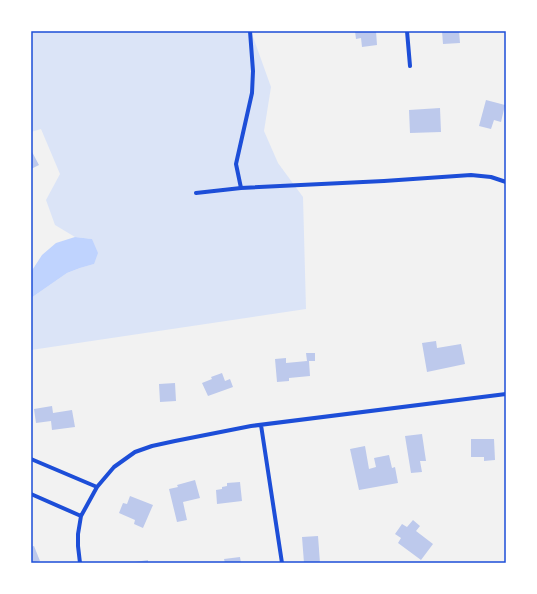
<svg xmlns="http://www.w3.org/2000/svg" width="537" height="594" viewBox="0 0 537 594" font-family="Inter,sans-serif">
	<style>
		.green { fill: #dbe4f7 }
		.water { fill: #bfd3fe }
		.building { fill: #bdc9ec }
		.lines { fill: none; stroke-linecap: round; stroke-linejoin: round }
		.minor { stroke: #1d4ed8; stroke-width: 4 }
		.neatline { fill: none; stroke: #1d4ed8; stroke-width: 1.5 }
	</style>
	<rect width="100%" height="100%" fill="#f2f2f2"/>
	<path class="green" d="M 31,31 L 251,31 L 271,87 L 264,131 L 278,163 L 303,197 L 306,309 L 31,350 L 31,298 L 67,273 L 80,268 L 94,264 L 92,239 L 75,237 L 55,225 L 46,200 L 60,174 L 41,129 L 31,132 Z"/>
	<path class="water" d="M 75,237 L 92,239 L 98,253 L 94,264 L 80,268 L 67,273 L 31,298 L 31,272 L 42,255 L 56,243 Z"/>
	<path class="building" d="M 355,31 L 376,31 L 377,45 L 362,47 L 361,38 L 356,39 Z
		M 442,31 L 459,31 L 460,43 L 443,44 Z
		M 486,100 L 505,105 L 501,122 L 494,120 L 491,129 L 479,126 Z
		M 440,108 L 441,132 L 410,133 L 409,110 Z
		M 31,150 L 39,165 L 31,169 Z
		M 436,341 L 437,348 L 461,344 L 465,364 L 427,372 L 422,343 Z
		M 306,353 L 315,353 L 315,361 L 309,361 L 310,376 L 289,378 L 289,381 L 277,382 L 275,359 L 286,358 L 286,363 L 307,361 Z
		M 222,373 L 225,381 L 230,379 L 233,387 L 208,396 L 202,383 L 212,379 L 211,377 Z
		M 175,383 L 176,401 L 160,402 L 159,384 Z
		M 52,406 L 53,413 L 72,410 L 75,427 L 52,430 L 51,421 L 36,423 L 34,409 Z
		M 422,434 L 426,461 L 420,461 L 422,472 L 411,473 L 405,436 Z
		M 471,439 L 494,439 L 495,460 L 484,461 L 484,457 L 471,457 Z
		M 365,446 L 369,469 L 376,467 L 374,458 L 389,455 L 392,468 L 395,467 L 398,483 L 359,490 L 350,449 Z
		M 195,480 L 200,498 L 183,502 L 187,520 L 177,522 L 169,489 L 178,487 L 177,485 Z
		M 240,482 L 242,501 L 217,504 L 216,490 L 222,489 L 222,487 L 227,486 L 227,483 Z
		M 130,496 L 153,505 L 143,528 L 134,524 L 135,520 L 119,513 L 123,503 L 127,504 Z
		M 413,520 L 420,526 L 416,531 L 433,544 L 421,560 L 398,543 L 401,538 L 395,534 L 402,524 L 407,527 Z
		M 318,536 L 320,563 L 304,563 L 302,537 Z
		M 34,546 L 40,561 L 31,563 L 31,547 Z
		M 240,557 L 241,563 L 225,563 L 224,559 Z
		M 148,560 L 148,563 L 135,563 L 135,562 Z"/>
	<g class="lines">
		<path class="minor" d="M 407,31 L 410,66
			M 241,188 L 236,164 L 252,93 L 253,71 L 250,31
			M 196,193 L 241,188 L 384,181 L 471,175 L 491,177 L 506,182
			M 261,425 L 282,563
			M 31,459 L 97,487
			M 31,494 L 81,516
			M 80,563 L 78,546 L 78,534 L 81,516 L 86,507 L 97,487 L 114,467 L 135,452 L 152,446 L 175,441 L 251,426 L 506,394"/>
	</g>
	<rect width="537" height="594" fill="none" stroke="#ffffff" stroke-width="64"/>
	<rect x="32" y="32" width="473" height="530" class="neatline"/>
</svg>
